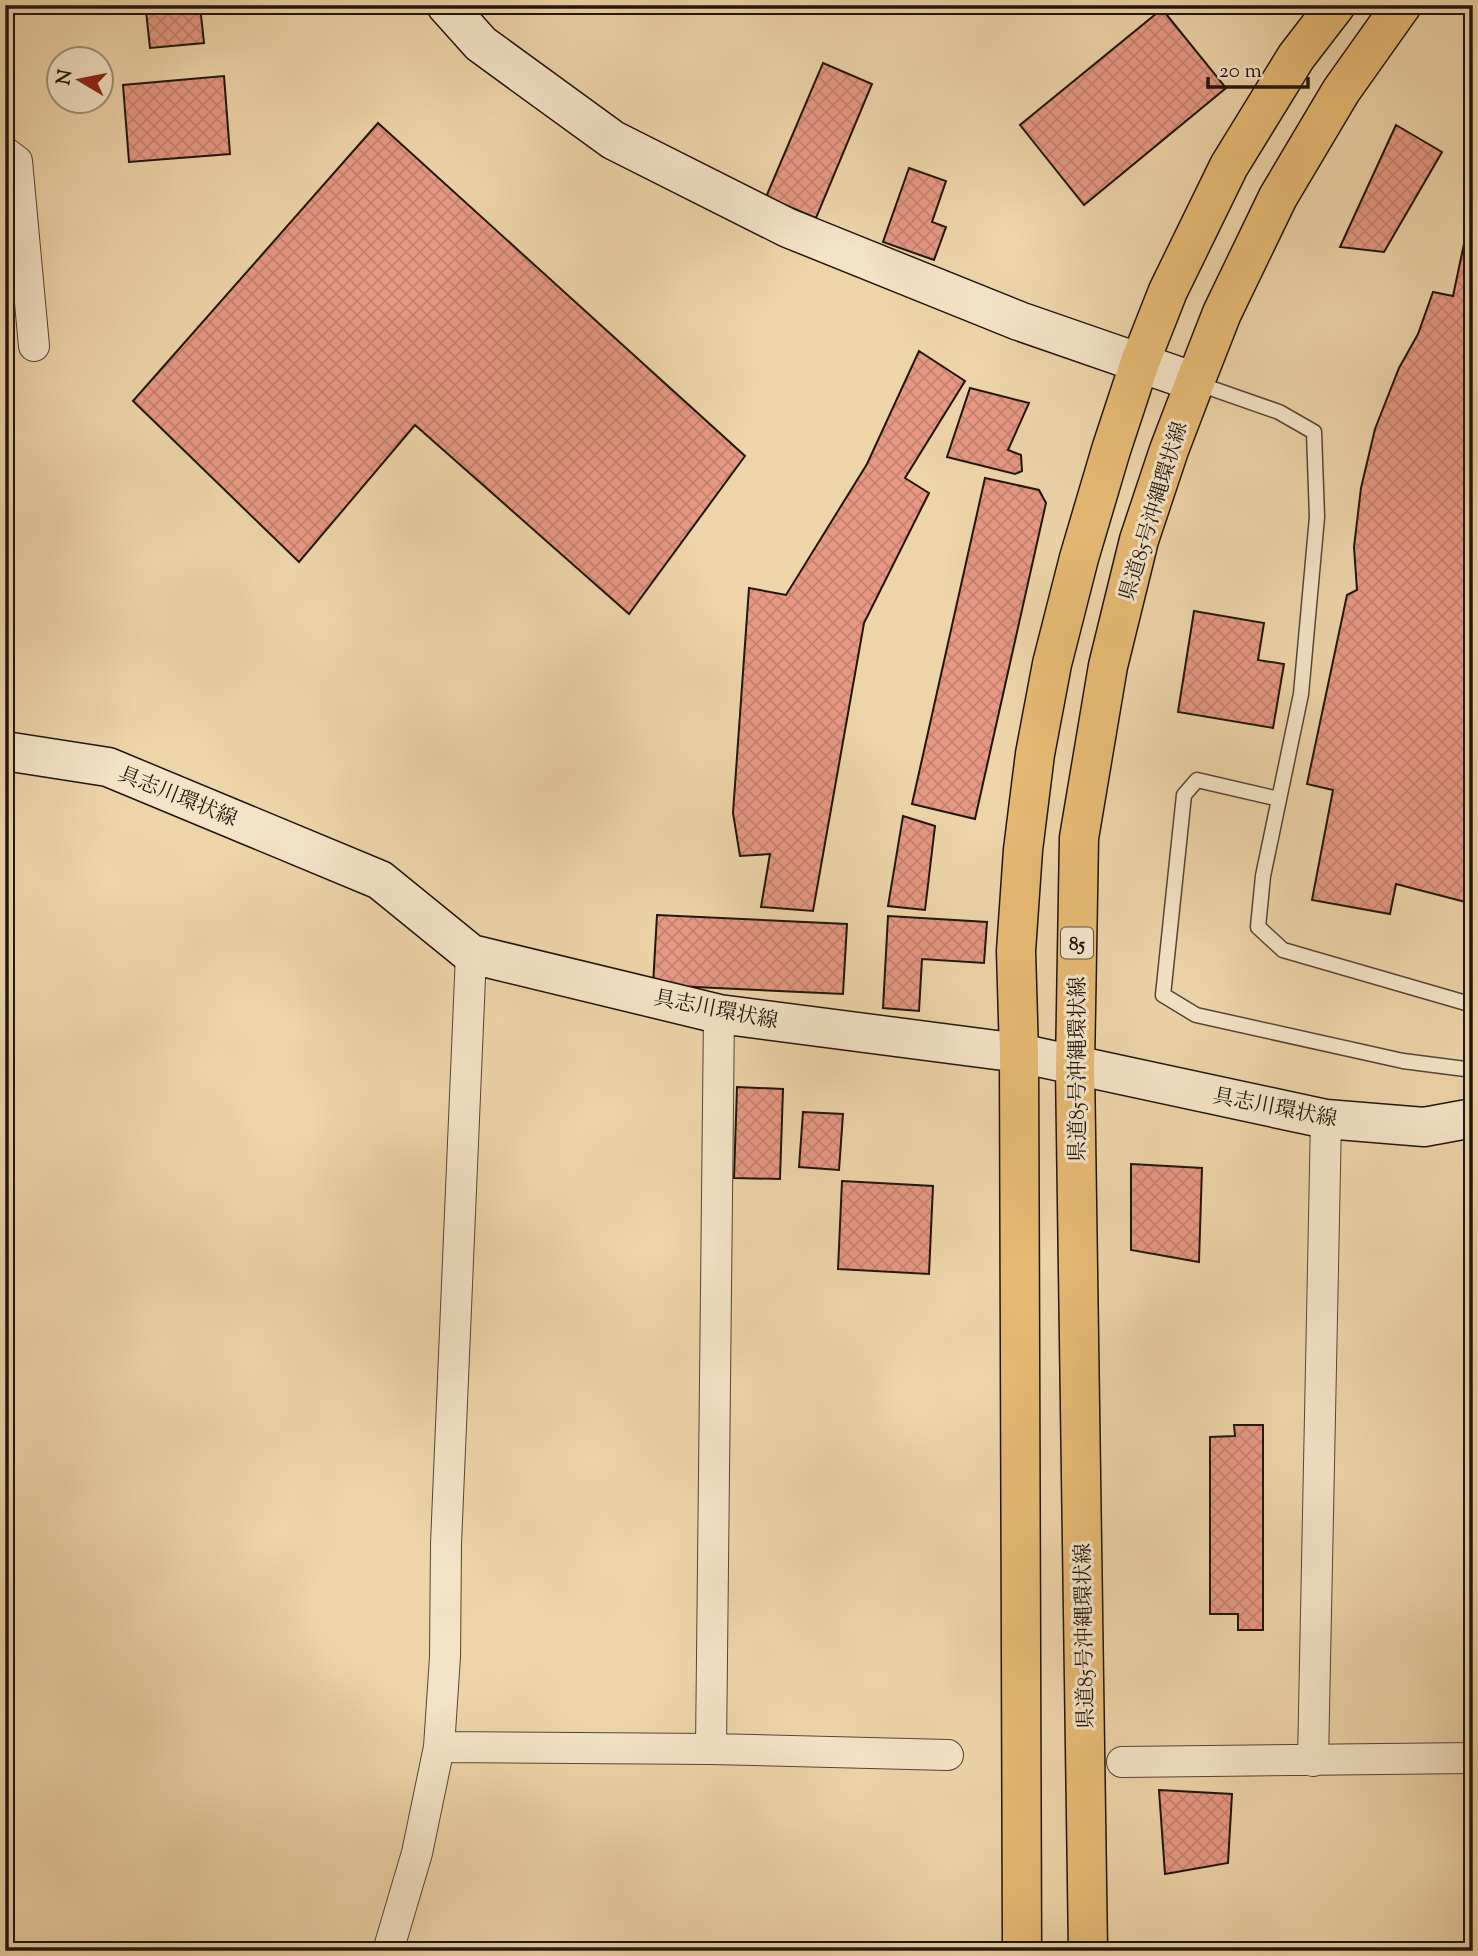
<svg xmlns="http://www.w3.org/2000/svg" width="1478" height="1956" viewBox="0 0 1478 1956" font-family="'Sorts Mill Goudy','Noto Serif JP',serif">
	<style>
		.building { fill: url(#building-cross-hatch); stroke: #20160d; stroke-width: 2 }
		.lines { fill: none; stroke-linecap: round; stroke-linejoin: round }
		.lane-casing { stroke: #534634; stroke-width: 17 }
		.street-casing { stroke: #534634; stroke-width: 32 }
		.secondary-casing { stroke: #20160d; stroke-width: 41 }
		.primary-casing { stroke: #20160d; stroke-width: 41 }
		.lane { stroke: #f3e3c7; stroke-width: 14 }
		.street { stroke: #f3e3c7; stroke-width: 30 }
		.secondary { stroke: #f3e3c7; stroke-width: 38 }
		.primary { stroke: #e6ba74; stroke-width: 38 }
		.labels { text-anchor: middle; stroke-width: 6; stroke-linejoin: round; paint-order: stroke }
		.shield { fill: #f3e3c7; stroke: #5f5445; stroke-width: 2 }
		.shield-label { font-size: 19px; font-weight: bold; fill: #20160d }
		.street-label { font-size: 21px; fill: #20160d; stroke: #f3e3c7 }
	</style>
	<defs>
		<pattern id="building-cross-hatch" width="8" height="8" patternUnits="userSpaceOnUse" patternTransform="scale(1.75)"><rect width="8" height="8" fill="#e69883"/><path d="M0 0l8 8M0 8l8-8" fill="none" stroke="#c58270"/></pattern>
	</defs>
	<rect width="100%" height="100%" fill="#edd4a9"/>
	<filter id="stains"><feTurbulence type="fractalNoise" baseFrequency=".00286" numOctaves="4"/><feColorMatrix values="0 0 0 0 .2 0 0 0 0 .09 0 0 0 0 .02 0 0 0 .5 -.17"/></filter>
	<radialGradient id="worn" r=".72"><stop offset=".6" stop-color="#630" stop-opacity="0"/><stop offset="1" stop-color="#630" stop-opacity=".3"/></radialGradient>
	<path class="building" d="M 200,6 L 204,43 L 150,48 L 146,11 Z
		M 1162,9 L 1226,88 L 1084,205 L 1020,125 Z
		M 823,63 L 872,84 L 816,218 L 766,197 Z
		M 224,76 L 230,154 L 129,162 L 123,85 Z
		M 378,123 L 745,456 L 629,614 L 415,425 L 299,562 L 133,401 Z
		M 1396,125 L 1442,152 L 1384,252 L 1340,247 Z
		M 909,168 L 946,181 L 932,222 L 946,227 L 934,260 L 883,242 Z
		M 1473,201 L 1473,904 L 1396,884 L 1390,914 L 1312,900 L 1333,790 L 1307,784 L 1347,595 L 1357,590 L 1354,547 L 1361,488 L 1375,429 L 1399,368 L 1418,334 L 1433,292 L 1453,296 Z
		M 919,351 L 965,381 L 905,478 L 929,493 L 864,623 L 813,911 L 761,907 L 770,854 L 740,856 L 733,813 L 749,588 L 786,595 L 867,464 Z
		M 970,388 L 1029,403 L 1008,450 L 1021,455 L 1022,471 L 1015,474 L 947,457 Z
		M 985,478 L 1039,490 L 1046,503 L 975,819 L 912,804 Z
		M 1194,611 L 1264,623 L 1258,660 L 1284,664 L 1273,728 L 1178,712 Z
		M 903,816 L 935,826 L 925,910 L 888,906 Z
		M 657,915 L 847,924 L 843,994 L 653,985 Z
		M 888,916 L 987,922 L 984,963 L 922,959 L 919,1011 L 883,1008 Z
		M 737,1087 L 783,1089 L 780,1179 L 734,1178 Z
		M 803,1112 L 843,1114 L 839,1170 L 799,1167 Z
		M 1131,1164 L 1202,1168 L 1199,1262 L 1131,1250 Z
		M 842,1181 L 933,1186 L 929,1274 L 838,1269 Z
		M 1234,1425 L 1263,1425 L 1263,1630 L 1238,1630 L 1238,1614 L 1210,1614 L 1210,1437 L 1235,1436 Z
		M 1159,1790 L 1232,1794 L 1228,1863 L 1165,1874 Z"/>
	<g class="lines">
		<defs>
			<path id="lane" d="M 1196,383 L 1279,412 L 1314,432 L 1317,517 L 1301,694 L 1263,876 L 1258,927 L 1283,950 L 1473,1005
				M 1279,799 L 1197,780 L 1184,795 L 1163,995 L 1196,1015 L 1403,1061 L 1473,1070"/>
			<path id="street" d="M 5,152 L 17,161 L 34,346
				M 439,1747 L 711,1749 L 719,1014
				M 711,1749 L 948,1755
				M 1313,1761 L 1326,1119
				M 1122,1762 L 1473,1758
				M 388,1951 L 417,1853 L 439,1747 L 445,1657 L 446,1544 L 471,954"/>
			<path id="secondary" d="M 446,5 L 481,44 L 613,140 L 788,228 L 1019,321 L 1195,382
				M 5,751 L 108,767 L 380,880 L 471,954 L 719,1014 L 1019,1053 L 1326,1119 L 1424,1127 L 1473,1118"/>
			<path id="primary" d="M 1022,1951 L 1019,1053 L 1016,951 L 1023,850 L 1035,754 L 1052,664 L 1079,558 L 1111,450 L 1140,362 L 1168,291 L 1229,166 L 1296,57 L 1336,5
				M 1088,1951 L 1075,1066 L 1079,838 L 1108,666 L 1139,540 L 1169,450 L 1195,382 L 1222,313 L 1278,197 L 1341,91 L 1402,5"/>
		</defs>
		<use href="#lane" class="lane-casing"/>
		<use href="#street" class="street-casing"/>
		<use href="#secondary" class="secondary-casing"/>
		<use href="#primary" class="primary-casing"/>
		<use href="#lane" class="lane"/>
		<use href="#street" class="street"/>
		<use href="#secondary" class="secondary"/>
		<use href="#primary" class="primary"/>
	</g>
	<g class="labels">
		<rect class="shield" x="1061" y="927.5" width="32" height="31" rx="5"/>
		<g class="shield-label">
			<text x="1077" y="950">85</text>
		</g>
		<g class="street-label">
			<text transform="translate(1153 511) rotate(-73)" y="7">県道85号沖縄環状線</text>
			<text transform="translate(178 796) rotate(22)" y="7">具志川環状線</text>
			<text transform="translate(716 1009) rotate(11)" y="7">具志川環状線</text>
			<text transform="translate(1077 1069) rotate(-90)" y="7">県道85号沖縄環状線</text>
			<text transform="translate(1275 1107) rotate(11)" y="7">具志川環状線</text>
			<text transform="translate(1084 1636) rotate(-91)" y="7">県道85号沖縄環状線</text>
		</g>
	</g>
	<rect width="1478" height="1956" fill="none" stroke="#edd4a9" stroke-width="28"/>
	<rect x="7" y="7" width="1464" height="1942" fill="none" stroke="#20160d" stroke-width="3.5"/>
	<rect x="14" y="14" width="1450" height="1928" fill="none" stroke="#20160d" stroke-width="2"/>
	<g transform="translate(80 80) rotate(280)"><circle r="33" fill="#f3e3c7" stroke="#9f917d" stroke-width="2"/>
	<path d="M0-5L12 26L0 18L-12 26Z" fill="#8f2418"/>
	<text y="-10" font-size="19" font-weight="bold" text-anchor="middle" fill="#20160d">N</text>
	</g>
	<path d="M1208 77v10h100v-10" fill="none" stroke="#20160d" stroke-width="3.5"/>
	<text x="1219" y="77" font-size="21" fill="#20160d" stroke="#f3e3c7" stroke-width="5" paint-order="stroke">20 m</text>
	<rect width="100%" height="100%" filter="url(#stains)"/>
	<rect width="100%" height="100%" fill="url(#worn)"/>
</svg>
